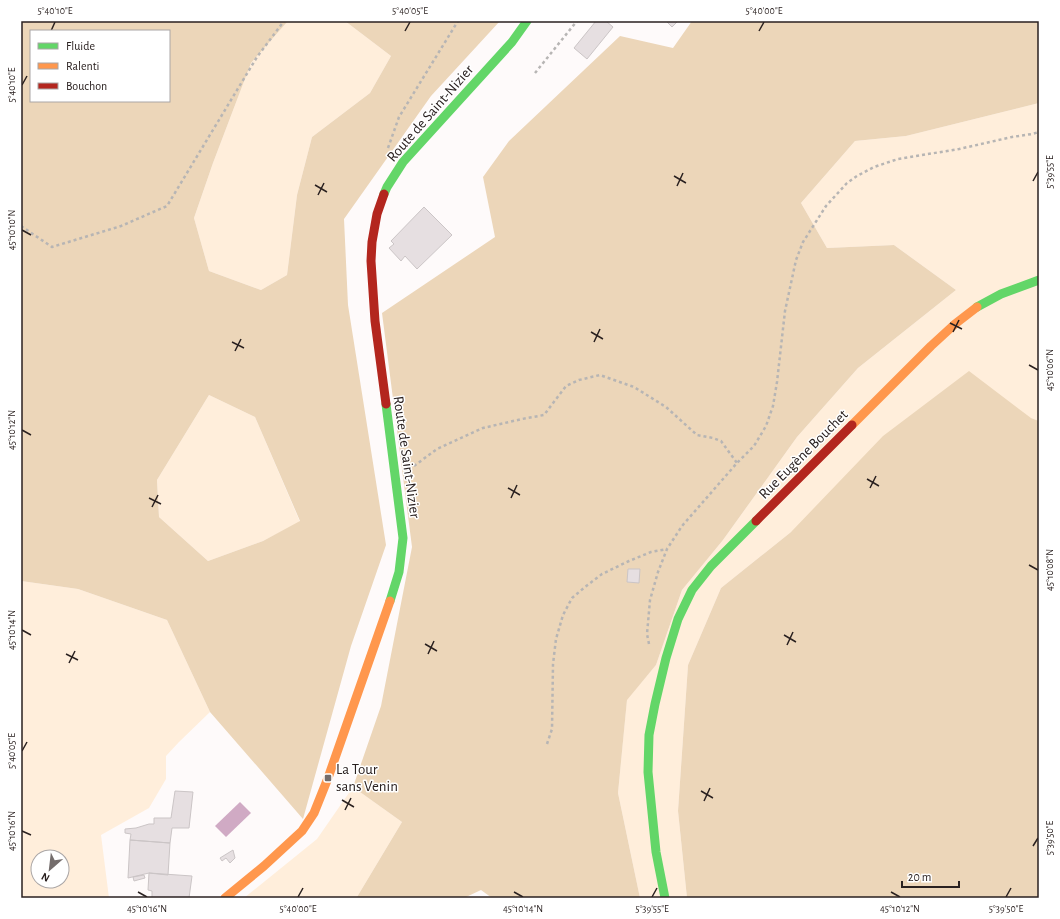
<svg xmlns="http://www.w3.org/2000/svg" width="1060" height="919" viewBox="0 0 1060 919" font-family="'Alegreya Sans',sans-serif">
	<style>
		.green { fill: #ffeedb; fill-rule: evenodd }
		.forest { fill: #ecd6b9; fill-rule: evenodd }
		.water { fill: #d0aac4 }
		.building { fill: #e6dfe1; stroke: #cbc5c6 }
		.lines { fill: none; stroke-linecap: round; stroke-linejoin: round }
		.path { stroke: #b7b5b4; stroke-width: 2.5; stroke-dasharray: 3 3; stroke-linecap: butt }
		.fast { stroke: #63d668; stroke-width: 9 }
		.slow { stroke: #ff974d; stroke-width: 9 }
		.jam { stroke: #b3261e; stroke-width: 9 }
		.ticks { fill: none; stroke: #2a2120; stroke-width: 1.5 }
		.poi-dot { fill: #746d6c; stroke: #fff; stroke-width: 1.5 }
		.labels { text-anchor: middle; stroke-width: 3; stroke-linejoin: round; paint-order: stroke }
		.street-label { font-size: 15px; fill: #2a2120; stroke: #fff }
		.poi-label { font-size: 15px; fill: #2a2120; stroke: #fff; text-anchor: start }
		.neatline { fill: none; stroke: #2a2120; stroke-width: 1.5 }
		.ticks-label { font-size: 10px; text-anchor: middle; fill: #2a2120 }
	</style>
	<rect width="100%" height="100%" fill="#fefafa"/>
	<path class="green" d="M 288,21 L 345,21 L 391,56 L 370,93 L 312,137 L 297,195 L 287,275 L 261,290 L 209,271 L 194,218 L 213,163 L 251,63 Z
		M 1039,103 L 1039,421 L 1031,418 L 791,532 L 721,588 L 688,665 L 678,811 L 687,898 L 640,898 L 618,793 L 627,699 L 656,665 L 682,590 L 723,540 L 797,437 L 858,368 L 956,290 L 894,245 L 827,248 L 801,203 L 855,141 L 906,136 Z
		M 209,395 L 255,417 L 300,522 L 263,541 L 208,561 L 159,517 L 157,480 Z
		M 21,581 L 78,589 L 167,620 L 210,712 L 179,742 L 166,756 L 166,779 L 149,808 L 101,835 L 109,898 L 21,898 ZM 38,857 L 62,857 L 62,881 L 38,881 Z
		M 353,787 L 402,822 L 357,897 L 359,898 L 244,898 L 317,839 Z"/>
	<path class="forest" d="M 21,21 L 288,21 L 251,63 L 213,163 L 194,218 L 209,271 L 261,290 L 287,275 L 297,195 L 312,137 L 370,93 L 391,56 L 345,21 L 500,21 L 431,96 L 344,219 L 348,305 L 386,545 L 351,646 L 303,819 L 210,712 L 167,620 L 78,589 L 21,581 ZM 31,31 L 169,31 L 169,101 L 31,101 ZM 209,395 L 255,417 L 300,521 L 263,541 L 208,561 L 159,517 L 157,480 Z
		M 692,21 L 1039,21 L 1039,103 L 906,136 L 855,141 L 801,203 L 827,248 L 894,245 L 956,290 L 858,368 L 797,437 L 723,540 L 682,590 L 656,665 L 627,700 L 618,793 L 640,898 L 492,898 L 481,890 L 464,898 L 357,897 L 402,822 L 353,787 L 381,706 L 412,547 L 382,313 L 495,237 L 483,177 L 509,141 L 620,36 L 673,48 Z
		M 969,371 L 1031,418 L 1039,421 L 1039,898 L 687,898 L 678,811 L 688,665 L 721,588 L 791,532 L 883,436 Z"/>
	<path class="water" d="M 240,802 L 251,813 L 226,837 L 215,826 Z"/>
	<path class="building" d="M 596,21 L 606,21 L 613,27 L 587,59 L 574,48 Z
		M 666,21 L 678,21 L 672,27 Z
		M 424,207 L 452,235 L 417,269 L 405,256 L 401,261 L 389,248 L 394,244 L 391,241 Z
		M 628,569 L 640,569 L 639,583 L 627,582 Z
		M 175,791 L 193,792 L 189,828 L 172,828 L 170,843 L 130,840 L 131,834 L 125,833 L 125,829 L 136,828 L 149,824 L 154,824 L 154,818 L 171,818 Z
		M 130,840 L 170,843 L 168,875 L 149,873 L 128,878 Z
		M 233,850 L 235,858 L 230,863 L 226,858 L 222,861 L 220,858 Z
		M 149,873 L 192,876 L 189,898 L 152,898 L 152,891 L 148,890 Z
		M 144,875 L 145,878 L 134,881 L 133,877 Z"/>
	<g class="lines">
		<path class="path" d="M 535,73 L 577,21
			M 388,148 L 399,117 L 458,21
			M 21,226 L 52,247 L 121,226 L 167,206 L 257,57 L 284,21
			M 414,466 L 437,449 L 483,428 L 522,419 L 544,415 L 566,386 L 579,380 L 600,375 L 634,387 L 666,407 L 697,435 L 713,438 L 721,441 L 737,463
			M 649,644 L 647,634 L 650,600 L 658,572 L 667,549 L 682,526 L 737,463 L 754,446 L 766,426 L 773,406 L 777,382 L 785,311 L 796,260 L 803,242 L 826,206 L 847,183 L 857,176 L 874,167 L 898,159 L 959,149 L 1012,137 L 1032,134 L 1039,132
			M 547,744 L 552,729 L 553,664 L 556,639 L 563,615 L 572,598 L 585,587 L 602,574 L 629,561 L 651,552 L 667,549"/>
		<path class="fast" d="M 384,194 L 387,187 L 403,162 L 512,42 L 527,21
			M 977,307 L 1001,294 L 1039,280
			M 386,404 L 403,538 L 399,572 L 390,601
			M 665,898 L 656,852 L 648,772 L 649,735 L 655,704 L 666,658 L 678,619 L 692,590 L 711,566 L 756,521"/>
		<path class="slow" d="M 852,425 L 931,346 L 955,324 L 977,307
			M 225,898 L 264,866 L 302,831 L 314,813 L 328,778 L 390,601"/>
		<path class="jam" d="M 384,194 L 377,214 L 372,242 L 371,261 L 375,321 L 386,404
			M 756,521 L 852,425"/>
	</g>
	<path class="ticks" d="M 51,31 L 55,22M 405,31 L 410,22M 759,31 L 764,22M 22,85 L 27,76M 674,176 L 686,183M 1033,181 L 1038,172M 315,185 L 327,192M 677,186 L 683,173M 318,195 L 324,183M 22,230 L 31,235M 950,323 L 962,329M 591,332 L 603,339M 953,332 L 959,320M 232,342 L 244,348M 594,342 L 600,329M 235,351 L 241,339M 1029,365 L 1038,370M 22,430 L 31,435M 867,479 L 879,486M 508,488 L 520,495M 870,488 L 876,476M 149,498 L 161,504M 511,498 L 517,485M 152,507 L 158,495M 1029,565 L 1038,570M 22,630 L 31,635M 784,635 L 796,642M 425,644 L 437,651M 787,645 L 793,632M 66,654 L 78,660M 428,654 L 434,641M 69,663 L 75,651M 22,751 L 27,742M 701,791 L 713,798M 342,800 L 354,807M 704,801 L 710,788M 345,810 L 351,798M 22,831 L 31,835M 1033,846 L 1038,838M 138,892 L 147,897M 514,892 L 523,897M 891,892 L 900,897M 298,897 L 303,888M 652,897 L 657,888M 1006,897 L 1011,888"/>
	<rect class="poi-dot" x="324" y="774" width="8" height="8" rx="2"/>
	<g class="labels">
		<g class="street-label">
			<text transform="translate(430 113) rotate(-49)" y="5">Route de Saint-Nizier</text>
			<text transform="translate(803 454) rotate(-45)" y="5">Rue Eugène Bouchet</text>
			<text transform="translate(407 457) rotate(82)" y="5">Route de Saint-Nizier</text>
		</g>
		<g class="poi-label">
			<text x="336" y="774">La Tour<tspan x="336" dy="17">sans Venin</tspan></text>
		</g>
	</g>
	<rect width="1060" height="919" fill="none" stroke="#ffffff" stroke-width="44"/>
	<rect x="30" y="30" width="140" height="72" fill="#ffffff" stroke="#aaa6a6"/>
	<rect x="38" y="43" width="20" height="6" fill="#63d668" stroke="#aaa6a6"/>
	<text x="66" y="50" font-size="12" fill="#2a2120">Fluide</text>
	<rect x="38" y="63" width="20" height="6" fill="#ff974d" stroke="#aaa6a6"/>
	<text x="66" y="70" font-size="12" fill="#2a2120">Ralenti</text>
	<rect x="38" y="83" width="20" height="6" fill="#b3261e" stroke="#aaa6a6"/>
	<text x="66" y="90" font-size="12" fill="#2a2120">Bouchon</text>
	<g transform="translate(50 869) rotate(208)"><circle r="19" fill="#ffffff" stroke="#aaa6a6"/>
	<path d="M0-3L7 15L0 10L-7 15Z" fill="#746d6c"/>
	<text y="-6" font-size="11" font-weight="bold" text-anchor="middle" fill="#2a2120">N</text>
	</g>
	<path d="M902 881v6h57v-6" fill="none" stroke="#2a2120" stroke-width="2"/>
	<text x="908" y="881" font-size="12" fill="#2a2120" stroke="#ffffff" stroke-width="3" paint-order="stroke">20 m</text>
	<rect x="22" y="22" width="1016" height="875" class="neatline"/>
	<g class="ticks-label">
		<text x="55" y="14">5°40'10"E</text>
		<text x="410" y="14">5°40'05"E</text>
		<text x="764" y="14">5°40'00"E</text>
		<text transform="translate(11 85) rotate(-90)" y="4">5°40'10"E</text>
		<text transform="translate(1049 172) rotate(-90)" y="4">5°39'55"E</text>
		<text transform="translate(11 230) rotate(-90)" y="4">45°10'10"N</text>
		<text transform="translate(1049 370) rotate(-90)" y="4">45°10'06"N</text>
		<text transform="translate(11 430) rotate(-90)" y="4">45°10'12"N</text>
		<text transform="translate(1049 570) rotate(-90)" y="4">45°10'08"N</text>
		<text transform="translate(11 630) rotate(-90)" y="4">45°10'14"N</text>
		<text transform="translate(11 751) rotate(-90)" y="4">5°40'05"E</text>
		<text transform="translate(11 831) rotate(-90)" y="4">45°10'16"N</text>
		<text transform="translate(1049 838) rotate(-90)" y="4">5°39'50"E</text>
		<text x="147" y="912">45°10'16"N</text>
		<text x="298" y="912">5°40'00"E</text>
		<text x="523" y="912">45°10'14"N</text>
		<text x="652" y="912">5°39'55"E</text>
		<text x="900" y="912">45°10'12"N</text>
		<text x="1006" y="912">5°39'50"E</text>
	</g>
</svg>
